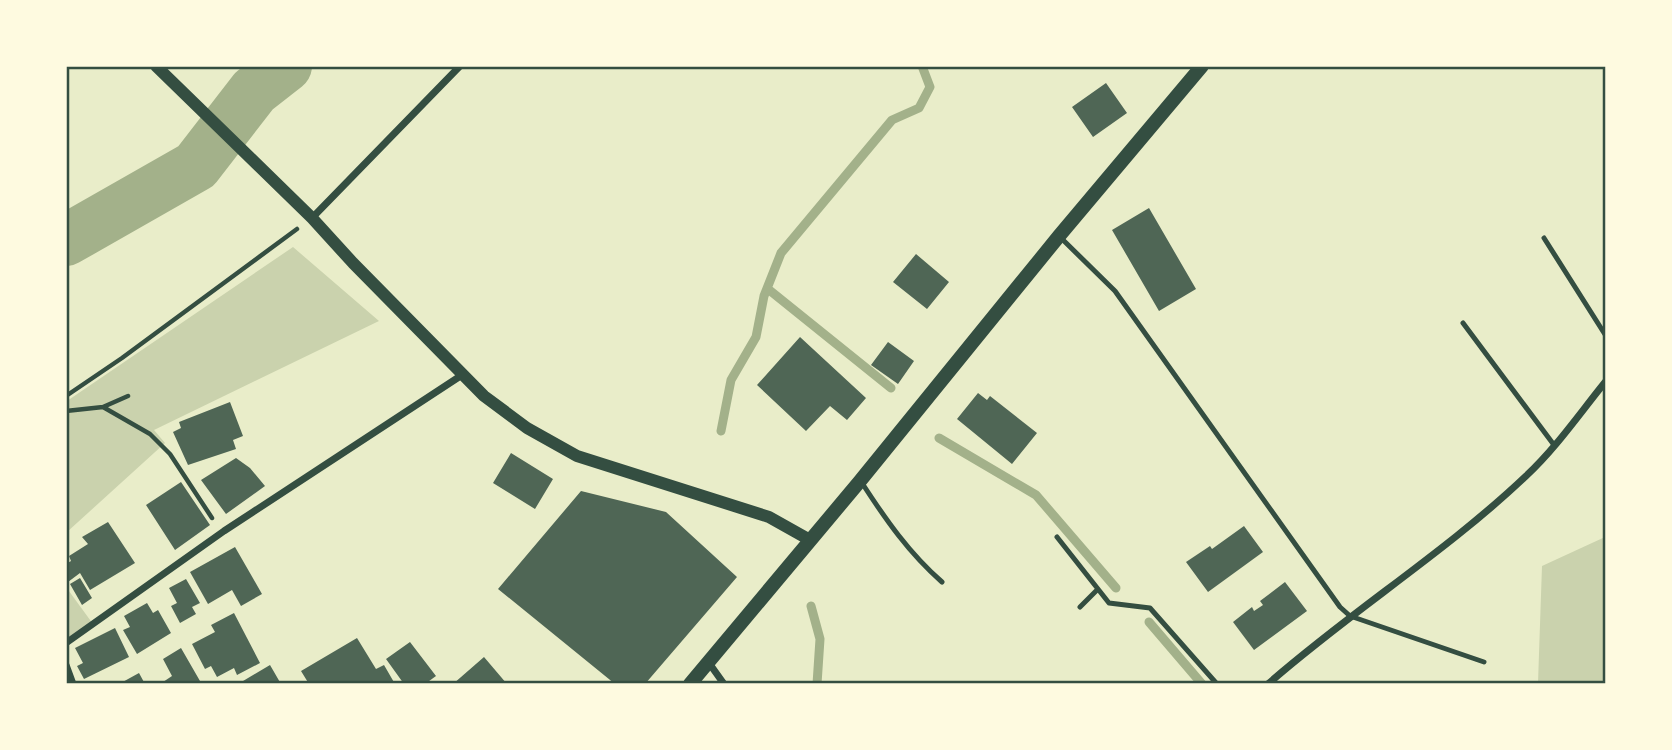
<svg xmlns="http://www.w3.org/2000/svg" width="1672" height="750" viewBox="0 0 1672 750" font-family="'Roboto Condensed',sans-serif">
	<style>
		.green { fill: #cad2ad }
		.lines { fill: none; stroke-linecap: round; stroke-linejoin: round }
		.stream { stroke: #a3b18a; stroke-width: 9 }
		.river { stroke: #a3b18a; stroke-width: 52 }
		.building { fill: #4f6655 }
		.path { stroke: #344e41; stroke-width: 4.5 }
		.service { stroke: #344e41; stroke-width: 5 }
		.minor { stroke: #344e41; stroke-width: 7 }
		.tertiary { stroke: #344e41; stroke-width: 12 }
		.secondary { stroke: #344e41; stroke-width: 14 }
		.neatline { fill: none; stroke: #344e41; stroke-width: 2.5 }
	</style>
	<rect width="100%" height="100%" fill="#e9edc9"/>
	<path class="green" d="M 293,247 L 379,321 L 154,430 L 165,443 L 67,532 L 67,401 Z
		M 1605,537 L 1605,683 L 1538,683 L 1542,566 Z
		M 66,587 L 93,624 L 66,643 Z"/>
	<g class="lines">
		<path class="stream" d="M 768,289 L 891,388
			M 721,431 L 731,380 L 756,337 L 764,296 L 781,253 L 892,120 L 919,108 L 930,87 L 922,66
			M 939,438 L 1036,495 L 1116,588
			M 811,606 L 820,639 L 817,684
			M 1149,622 L 1202,684"/>
		<path class="river" d="M 66,240 L 196,166 L 254,91 L 286,66"/>
	</g>
	<path class="building" d="M 1106,83 L 1127,113 L 1093,137 L 1072,107 Z
		M 1149,208 L 1196,289 L 1159,311 L 1112,230 Z
		M 916,254 L 949,282 L 927,309 L 893,282 Z
		M 800,337 L 866,398 L 847,420 L 830,406 L 806,431 L 757,385 Z
		M 888,342 L 914,361 L 898,384 L 871,365 Z
		M 978,393 L 987,400 L 990,396 L 1037,433 L 1012,464 L 957,419 Z
		M 230,402 L 243,436 L 233,440 L 236,449 L 188,465 L 173,432 L 181,428 L 179,422 Z
		M 511,453 L 553,479 L 535,509 L 493,483 Z
		M 236,458 L 250,468 L 265,486 L 226,514 L 201,480 Z
		M 181,482 L 210,525 L 175,550 L 146,505 Z
		M 581,491 L 666,512 L 737,577 L 645,684 L 615,684 L 498,589 Z
		M 108,522 L 135,563 L 90,590 L 80,573 L 68,582 L 66,564 L 71,561 L 69,556 L 88,544 L 82,537 Z
		M 1244,526 L 1263,552 L 1208,592 L 1186,562 L 1210,546 L 1212,549 Z
		M 235,547 L 262,594 L 241,606 L 232,590 L 208,604 L 190,572 Z
		M 80,578 L 92,598 L 82,605 L 70,584 Z
		M 186,579 L 200,603 L 192,607 L 196,614 L 180,623 L 171,606 L 177,603 L 169,588 Z
		M 1285,582 L 1307,611 L 1254,650 L 1233,622 L 1252,607 L 1254,611 L 1263,605 L 1260,601 Z
		M 147,603 L 153,613 L 158,610 L 171,633 L 137,654 L 123,630 L 130,627 L 124,616 Z
		M 234,613 L 260,663 L 237,675 L 234,668 L 217,677 L 211,666 L 205,669 L 192,644 L 215,632 L 211,625 Z
		M 115,628 L 129,657 L 84,679 L 77,666 L 83,663 L 75,648 Z
		M 357,638 L 376,669 L 384,665 L 395,684 L 309,684 L 301,671 Z
		M 410,642 L 436,676 L 425,684 L 404,684 L 386,659 Z
		M 181,648 L 200,681 L 196,684 L 160,684 L 172,676 L 163,659 Z
		M 484,657 L 507,684 L 453,684 Z
		M 270,665 L 281,684 L 238,684 Z
		M 139,673 L 145,684 L 119,684 Z"/>
	<g class="lines">
		<path class="path" d="M 66,396 L 122,358 L 297,229
			M 103,407 L 150,434 L 170,454 L 212,518
			M 66,411 L 103,407 L 128,396"/>
		<path class="service" d="M 1060,237 L 1115,291 L 1340,607 L 1350,616 L 1484,662
			M 1544,238 L 1606,336
			M 1463,323 L 1554,445
			M 862,483 C 886,520 909,553 942,582
			M 1057,537 L 1109,603 L 1150,608 L 1217,684
			M 1080,607 L 1098,589"/>
		<path class="minor" d="M 312,218 L 460,66
			M 66,643 L 224,531 L 462,375
			M 709,663 L 724,684
			M 66,665 L 73,684
			M 1268,684 C 1351,611 1446,552 1526,476 C 1556,448 1580,413 1606,381"/>
		<path class="tertiary" d="M 156,66 L 312,218 L 353,263 L 484,396 L 527,428 L 577,456 L 769,517 L 810,540"/>
		<path class="secondary" d="M 690,684 L 860,481 L 1059,236 L 1202,66"/>
	</g>
	<rect width="1672" height="750" fill="none" stroke="#fefae0" stroke-width="136"/>
	<rect x="68" y="68" width="1536" height="614" class="neatline"/>
</svg>
